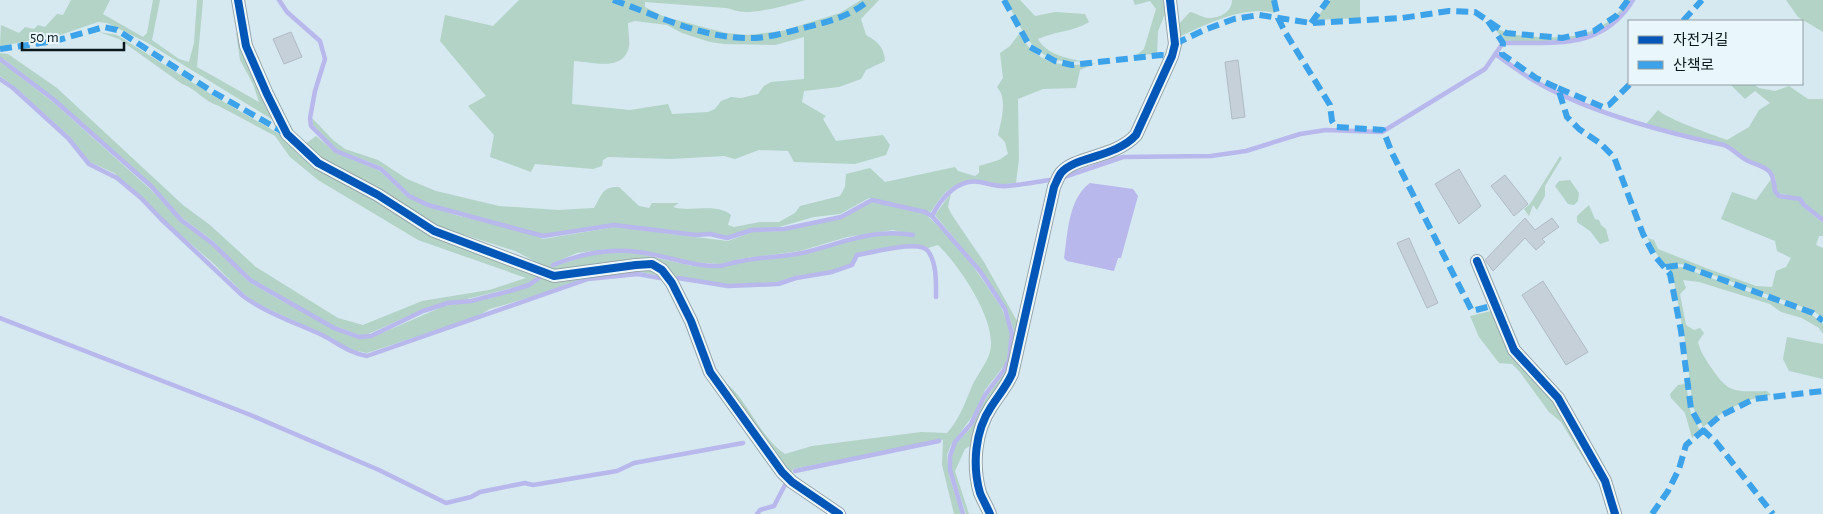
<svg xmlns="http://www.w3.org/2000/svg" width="1823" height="514" viewBox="0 0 1823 514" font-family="'Alegreya Sans','Noto Sans KR',sans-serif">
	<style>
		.green { fill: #b2d3c6; fill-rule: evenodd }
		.water { fill: #b8b8ec }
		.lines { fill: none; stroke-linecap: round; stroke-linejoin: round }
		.stream { stroke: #b8b8ec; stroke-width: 4.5 }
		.building { fill: #c5d0d8; stroke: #b0bbc3 }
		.minor-casing { stroke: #97a5aa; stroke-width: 14 }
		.minor { stroke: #f9fcfd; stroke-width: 12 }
		.quiet { stroke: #3ca2ea; stroke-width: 6; stroke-dasharray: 12 6; stroke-linecap: butt }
		.cycleway-casing { stroke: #e9f7fc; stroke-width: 11 }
		.cycleway { stroke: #0057b8; stroke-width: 8 }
	</style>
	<rect width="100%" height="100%" fill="#d6e8f0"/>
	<path class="green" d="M 71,0 L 110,0 L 103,14 L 143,37 L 147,33 L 153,0 L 160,0 L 152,40 L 179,59 L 189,62 L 194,43 L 197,0 L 203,0 L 197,67 L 259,102 L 253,84 L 240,60 L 236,32 L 273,120 L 146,42 L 107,23 L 98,22 L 57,36 L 0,46 L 1,25 L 19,33 L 25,27 L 34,29 L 38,25 L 45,27 L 57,14 L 63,15 Z
		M 519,0 L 806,0 C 787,5 764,12 745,12 C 738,12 732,9 726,8 C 698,6 671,4 645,2 L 645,7 L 665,17 L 726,33 L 748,35 L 782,31 L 840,13 L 861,0 L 879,0 L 861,19 L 866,35 C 878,42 884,47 885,61 L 866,70 L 861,79 L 839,87 L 804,91 L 802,102 L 826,116 L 823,119 L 836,141 L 883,135 L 890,145 L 886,155 L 855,164 L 794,162 L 788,151 L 759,150 L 735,159 L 724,156 L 671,159 L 608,157 L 603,160 L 602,166 L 593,169 L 535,164 L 531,172 L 490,157 L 494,135 L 468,106 L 486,96 L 440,41 L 445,15 L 493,26 ZM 635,21 L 667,25 L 682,33 L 710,42 L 724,44 L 775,45 L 804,37 L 804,79 L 771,82 L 764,86 L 758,94 L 741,98 L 731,97 L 721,101 L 715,109 L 708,112 L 672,114 L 668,104 L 630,110 L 572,104 L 574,61 C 593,62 623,72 629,47 C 630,40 628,31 628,23 Z
		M 1006,0 L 1020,0 L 1035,16 L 1055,12 L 1085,14 L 1089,22 C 1073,32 1055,31 1038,39 C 1046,54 1066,58 1081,61 C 1035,67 1024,33 1006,0 Z
		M 1133,0 L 1168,0 L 1169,4 L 1158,31 L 1157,54 L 1137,55 L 1144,49 L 1156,9 L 1150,1 L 1135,5 Z
		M 1232,0 L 1273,0 L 1275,13 C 1245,5 1207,24 1179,37 L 1178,25 L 1190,12 C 1196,13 1203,18 1209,18 C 1220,18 1232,12 1232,0 Z
		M 1330,0 L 1360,0 L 1360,18 L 1315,20 Z
		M 1629,0 L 1632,0 C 1599,51 1555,40 1504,41 L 1493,26 C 1507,35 1521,36 1537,37 C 1579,39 1603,34 1629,0 Z
		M 1786,0 L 1823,0 L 1823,32 L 1798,17 Z
		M 99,32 L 117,35 L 217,98 L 283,136 L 368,195 L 542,273 L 528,284 L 422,310 L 366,335 L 359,335 L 334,326 L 251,279 L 212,240 L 182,218 L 151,184 L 53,98 L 4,59 L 0,59 L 0,53 L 8,54 L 57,88 L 183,205 L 210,225 L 256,267 L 338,318 L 363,325 L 422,301 L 489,290 L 526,278 L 418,240 L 318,180 L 290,157 L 275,136 L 219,106 C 204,102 197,89 182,84 L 119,39 Z
		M 1019,34 C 1038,65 1062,68 1096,63 L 1080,70 L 1076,88 L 1043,89 L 1018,99 L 1019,159 L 1016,183 C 975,189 960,164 931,212 L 869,198 L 840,214 L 814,217 L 779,227 L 750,229 L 726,237 L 710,233 L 695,234 L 614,224 L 543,235 L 428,204 L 409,194 L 382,167 L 336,149 L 313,125 L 312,118 L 333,140 L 345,149 L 378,160 L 407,179 L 436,191 L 499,206 L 558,210 L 594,208 C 602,195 602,186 619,187 L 639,206 L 649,208 L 652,203 L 679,203 L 673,207 C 691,213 715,202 731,215 L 728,225 L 734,227 L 760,222 L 779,222 L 795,213 L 800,206 L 840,196 L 845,187 L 846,174 L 870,168 L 885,182 L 955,167 L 958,171 L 975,176 L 979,173 L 979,166 L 999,160 L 1008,154 L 1005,142 L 998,135 C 1001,121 1008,99 997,87 L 1003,78 L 1000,53 L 1010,46 Z
		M 0,61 L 54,103 L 150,189 L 181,222 L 211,244 L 249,282 L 280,300 L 353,337 L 373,337 L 444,306 L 492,298 L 530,286 L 542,278 L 651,269 L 659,275 L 638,272 L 587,278 L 572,285 L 490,309 L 476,317 L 367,353 L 347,349 L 329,337 L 256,303 L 243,293 L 213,263 L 161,218 L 141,196 L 114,173 L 90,162 L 68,135 L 16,88 L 0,76 Z
		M 1730,84 L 1753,84 L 1759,88 L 1775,91 L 1789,86 L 1808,99 L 1823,99 L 1823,219 L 1805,204 L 1801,198 L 1778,193 C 1775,187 1776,182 1775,177 C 1770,165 1757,164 1748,160 C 1740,156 1733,148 1724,144 L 1646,124 L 1658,110 C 1669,120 1711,134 1727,140 L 1749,127 L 1759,110 L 1770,103 L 1755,91 L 1745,99 Z
		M 316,136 L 335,152 L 380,171 L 407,197 L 455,215 L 531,233 L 543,239 L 615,227 L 728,241 L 752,232 L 785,231 L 800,225 L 842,218 L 873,201 L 924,213 L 933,221 L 957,245 L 978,273 L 1001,307 L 1008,324 L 1011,336 L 1006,363 L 985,390 L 974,414 L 951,445 L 947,455 L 949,475 L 961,514 L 954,514 L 942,465 L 943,440 L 793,469 L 791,474 L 722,380 C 749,399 757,435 785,454 L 812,446 L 921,432 L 947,433 C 959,420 965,403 972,386 C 977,375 986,365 990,352 C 998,322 959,265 938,245 L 928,248 C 906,239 879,251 856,254 L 851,264 L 832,271 L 795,276 L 778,282 L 728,285 L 672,276 L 668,269 L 550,269 L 515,251 L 434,225 L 331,166 L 304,145 ZM 893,230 L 915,235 L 894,233 L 848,240 L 802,254 L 741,262 L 722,267 L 692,266 L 636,253 L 594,253 L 556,266 L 551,264 L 577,253 L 610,249 L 636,250 L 692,262 L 720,264 L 740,259 L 800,251 L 847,237 Z
		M 1560,156 L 1562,158 L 1545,186 L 1545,196 L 1537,210 L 1533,205 L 1529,216 L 1524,209 L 1530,204 Z
		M 1772,178 C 1775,199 1780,197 1800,201 L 1803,207 L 1823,223 L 1823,236 L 1819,236 L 1816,245 L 1823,248 L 1823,319 L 1814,311 L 1682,264 L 1666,265 L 1656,253 L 1647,238 L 1654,240 L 1658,249 L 1706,268 L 1756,286 L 1772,287 L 1776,271 L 1786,267 L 1791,258 L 1777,251 L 1775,241 L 1721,219 L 1732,192 L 1756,200 Z
		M 1570,180 L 1579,193 L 1578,201 L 1574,205 L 1568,204 L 1555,186 L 1559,181 Z
		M 951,193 L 948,207 L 952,215 L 984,262 L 1021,328 L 1013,362 L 976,438 L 970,446 L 965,449 L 955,471 L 969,514 L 966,514 L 952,471 L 951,458 L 955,445 L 970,429 L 986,397 L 1008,368 L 1014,332 L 1007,309 L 981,270 L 935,215 Z
		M 1589,205 L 1595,219 L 1599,220 L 1601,225 L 1606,229 L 1609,241 L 1600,244 L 1590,231 L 1577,222 L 1577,216 Z
		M 1681,267 L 1812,315 L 1823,324 L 1823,334 L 1819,328 L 1802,318 L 1781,312 L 1770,304 L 1699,282 L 1683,280 L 1686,288 L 1680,294 L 1686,325 L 1694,330 L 1700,328 L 1704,333 L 1698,342 C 1700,351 1704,356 1708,363 C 1728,393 1731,392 1767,391 L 1771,395 C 1744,399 1724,410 1703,427 L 1693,407 L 1685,341 L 1673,276 L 1670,269 Z
		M 1495,310 L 1555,401 L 1599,484 L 1561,422 L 1549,412 L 1519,371 L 1512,364 L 1499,363 L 1479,337 L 1470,316 Z
		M 1787,337 L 1823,344 L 1823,379 L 1789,371 L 1783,359 Z
		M 1686,384 L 1691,415 L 1700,430 L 1692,438 L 1685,413 L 1671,398 L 1670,394 L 1678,385 Z"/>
	<path class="water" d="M 1090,183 L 1133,189 L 1138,196 L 1121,258 L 1118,258 L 1114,271 L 1067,261 L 1064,258 C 1068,233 1068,199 1090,183 Z"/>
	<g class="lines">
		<path class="stream" d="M 279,0 L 287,12 L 320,41 L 325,59 L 315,91 L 310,118 L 311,126 L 336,151 L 381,169 L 409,196 L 428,205 L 543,236 L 614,225 L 696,235 L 710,234 L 727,238 L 752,230 L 784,229 L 841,217 L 872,200 L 925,212 L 932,216 L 980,271 L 1005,309 L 1012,334 L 1009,360 L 1004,370 L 985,395 L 971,424 L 955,442 L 950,456 L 950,470 L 963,514
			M 1495,54 C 1508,63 1520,72 1533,80 C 1587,112 1663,132 1724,145 C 1733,149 1740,157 1748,161 C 1767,169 1773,167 1775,191 L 1779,196 L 1800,199 L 1804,205 L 1823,220
			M 0,59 L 53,99 L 151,186 L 181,220 L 212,243 L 250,280 L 334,328 L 359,337 L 371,336 L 423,311 L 448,303 L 471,301 L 510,291 L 529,285 L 539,278
			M 0,79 L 13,88 L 68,138 L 89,164 L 117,178 L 141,198 L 161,219 L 243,296 C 266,313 296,323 322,335 C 338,343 349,353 367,356 L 588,279 L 638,274 L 660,278
			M 1064,177 L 1123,157 L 1211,156 L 1246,151 L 1300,134 L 1326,130 L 1382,132 L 1485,69 L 1503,43 C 1553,42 1602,51 1633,0
			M 932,216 C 941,198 958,178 980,182 C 989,184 998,187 1007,186 C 1021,185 1036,182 1050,180
			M 553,265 C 580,254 608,248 638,252 C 665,255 691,267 720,266 C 727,265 734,262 742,261 C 761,257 782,257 802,253 C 841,244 871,228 913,235
			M 678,278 L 728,286 L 778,284 L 796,278 L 832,272 L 852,265 L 857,255 C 872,253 920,239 928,251 C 937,264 936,282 936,297
			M 0,318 L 248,414 L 379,470 L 446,503 L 471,497 L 480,492 L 525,483 L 533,485 L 617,471 L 634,463 L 743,443
			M 795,471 L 939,441
			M 757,514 L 760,510 L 774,506 L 785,485"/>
	</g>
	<path class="building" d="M 291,32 L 302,57 L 284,64 L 273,39 Z
		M 1238,60 L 1245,117 L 1232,119 L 1225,62 Z
		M 1459,169 L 1481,206 L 1459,224 L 1435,184 Z
		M 1505,175 L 1528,204 L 1514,216 L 1491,186 Z
		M 1525,218 L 1535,230 L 1552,218 L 1559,227 L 1542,239 L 1545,242 L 1536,250 L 1525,238 L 1493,271 L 1485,260 Z
		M 1409,238 L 1438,303 L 1427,308 L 1397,243 Z
		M 1543,281 L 1588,352 L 1566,365 L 1522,295 Z"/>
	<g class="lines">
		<defs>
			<path id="minor" d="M 238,0 L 246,46 L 267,94 L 287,134 L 318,163 L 378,195 L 434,231 L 554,276 L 636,265 L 652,264 L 662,270 L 672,283 L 691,321 L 710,372 L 782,472 L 792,482 L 839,514
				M 1477,261 L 1514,350 L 1558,398 L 1605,481 L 1615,514
				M 990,514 C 987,507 983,500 980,493 C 972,465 975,431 991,407 C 998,396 1006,387 1012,374 L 1054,187 C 1056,183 1058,177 1061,173 C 1075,156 1115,158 1136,135 L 1172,56 L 1175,44 L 1170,0"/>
		</defs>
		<use href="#minor" class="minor-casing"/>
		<use href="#minor" class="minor"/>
		<path class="quiet" d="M 613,0 C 659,16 705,40 755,38 C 771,37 788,32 803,28 C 828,22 849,17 869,0
			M 1004,0 L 1030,47 L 1055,61 L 1072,65 L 1161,55 L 1172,56
			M 1274,0 L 1278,18 L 1285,32 L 1330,105 L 1332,121 L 1336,127 L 1383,130 L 1392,153 L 1472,311 L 1495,305
			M 1488,21 L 1503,43 L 1502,54 L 1536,78 L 1558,88 L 1567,117 L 1579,129 L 1601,144 L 1614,157 L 1643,234 L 1654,255 L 1670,274 L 1681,331 L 1691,409 L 1703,430 L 1716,442 L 1773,514
			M 1683,21 L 1702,0
			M 1311,23 L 1328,0
			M 1175,44 L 1204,30 L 1234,19 L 1259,15 L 1311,23 L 1402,18 L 1449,11 L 1475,12 L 1506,33 L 1562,38 L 1594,31 L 1616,16 L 1628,0
			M 0,49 L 55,41 L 104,27 L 117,30 L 213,92 L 285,133
			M 1558,88 L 1603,107 L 1609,105 L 1630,84
			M 1666,267 L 1682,265 L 1813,313 L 1823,321
			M 1652,514 L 1668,491 L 1679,469 L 1686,445 L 1720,416 L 1754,399 L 1823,391"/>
		<defs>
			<path id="cycleway" d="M 238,0 L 246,46 L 267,94 L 287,134 L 318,163 L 378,195 L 434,231 L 554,276 L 636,265 L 652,264 L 662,270 L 672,283 L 691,321 L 710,372 L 782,472 L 792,482 L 839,514
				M 1477,261 L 1514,350 L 1558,398 L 1605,481 L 1615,514
				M 990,514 C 987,507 983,500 980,493 C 972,465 975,431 991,407 C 998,396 1006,387 1012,374 L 1054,187 C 1056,183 1058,177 1061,173 C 1075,156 1115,158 1136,135 L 1172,56 L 1175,44 L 1170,0"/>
		</defs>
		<use href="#cycleway" class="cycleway-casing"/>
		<use href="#cycleway" class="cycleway"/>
	</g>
	<rect x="1628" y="20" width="175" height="65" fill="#e9f7fc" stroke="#909da2"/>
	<rect x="1638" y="36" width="25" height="8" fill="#0057b8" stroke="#909da2"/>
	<text x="1673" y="45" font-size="15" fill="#0a171b">자전거길</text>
	<rect x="1638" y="61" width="25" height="8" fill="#3ca2ea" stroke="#909da2"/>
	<text x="1673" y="70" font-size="15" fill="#0a171b">산책로</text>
	<path d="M22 42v8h102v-8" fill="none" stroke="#0a171b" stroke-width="2.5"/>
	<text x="30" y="42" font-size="15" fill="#0a171b" stroke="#e9f7fc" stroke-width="4" paint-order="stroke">50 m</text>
</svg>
